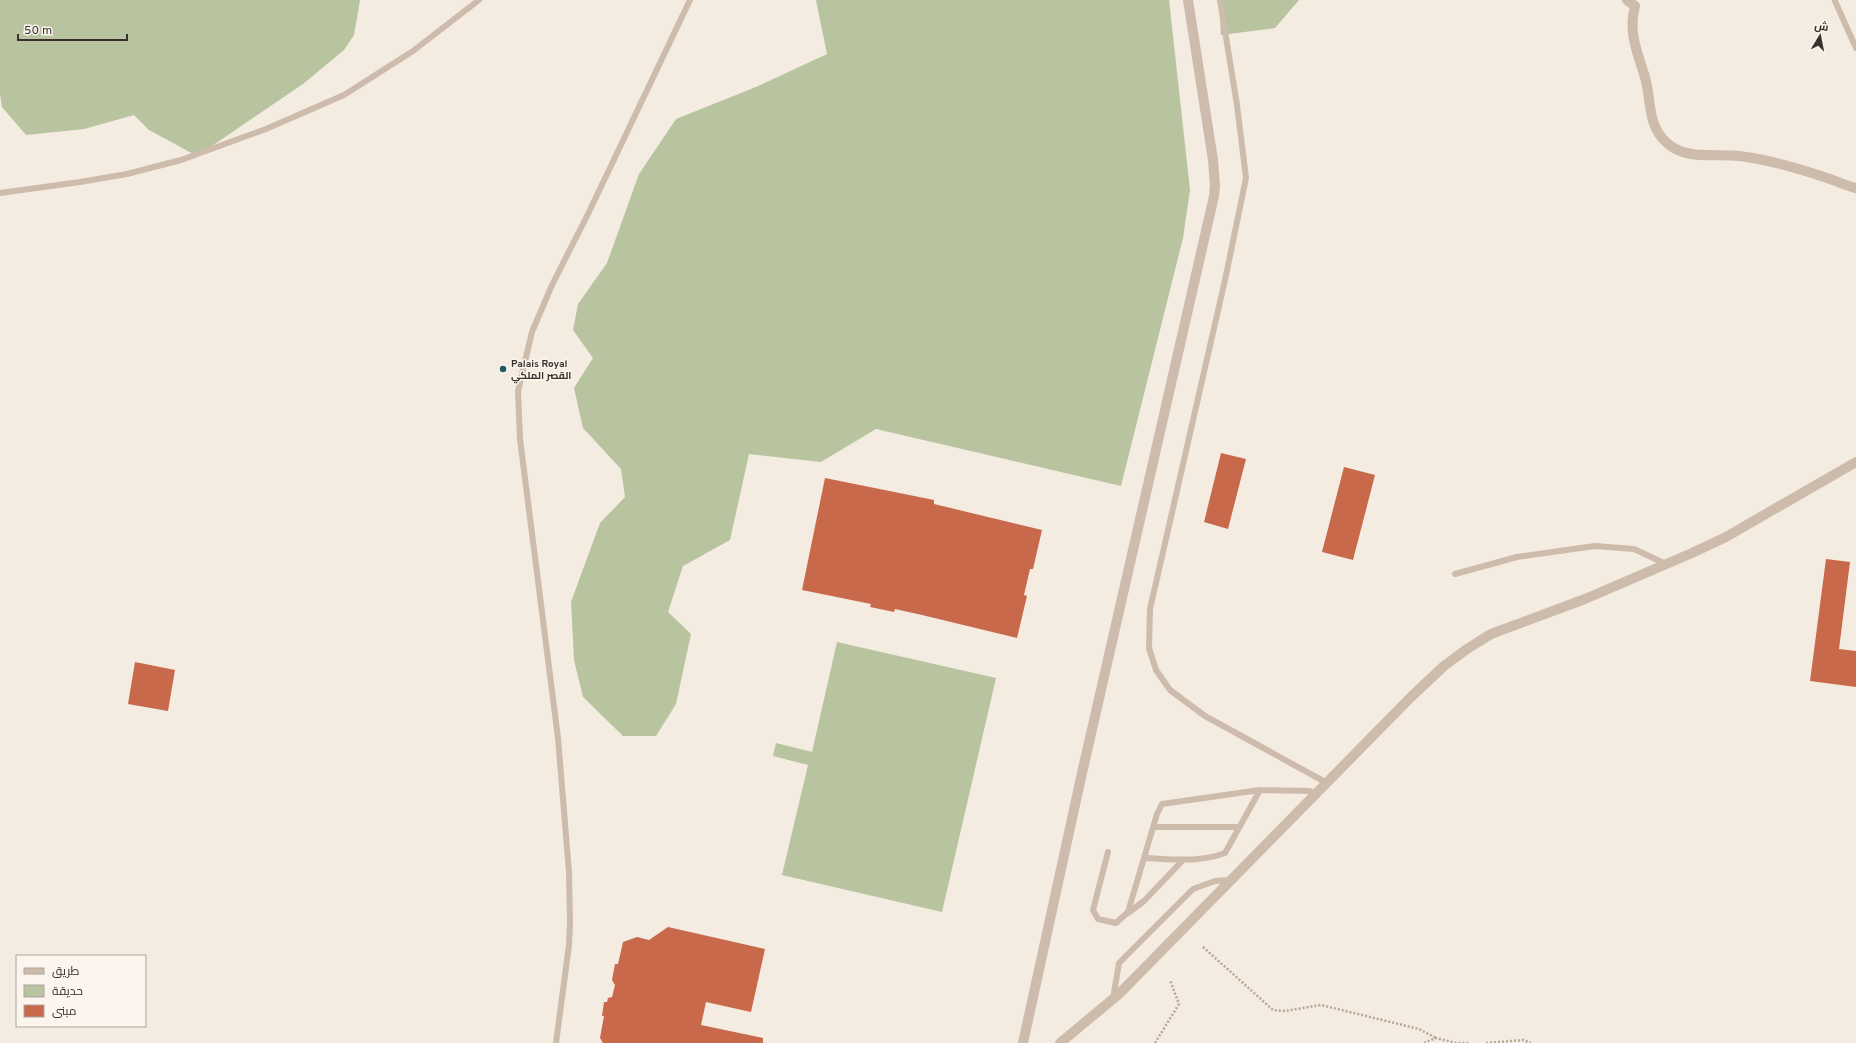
<svg xmlns="http://www.w3.org/2000/svg" width="1856" height="1043" viewBox="0 0 1856 1043" font-family="Overpass,Cairo,sans-serif">
	<style>
		.green { fill: #b8c4a0 }
		.building { fill: #c8694b }
		.lines { fill: none; stroke-linecap: round; stroke-linejoin: round }
		.path { stroke: #b9a596; stroke-width: 2.5; stroke-dasharray: 2 2; stroke-linecap: butt }
		.service { stroke: #cdbbac; stroke-width: 6 }
		.minor { stroke: #cdbbac; stroke-width: 10 }
		.poi-dot { fill: #1f5a5e; stroke: #fbf5ee; stroke-width: 1.5 }
		.labels { text-anchor: middle; stroke-width: 3; stroke-linejoin: round; paint-order: stroke }
		.poi-label { font-size: 10px; font-weight: bold; fill: #3b302b; stroke: #fbf5ee; text-anchor: start }
	</style>
	<rect width="100%" height="100%" fill="#f4ebe1"/>
	<path class="green" d="M 0,0 L 360,0 L 354,35 L 344,50 L 303,84 L 197,156 L 149,130 L 134,115 L 84,129 L 26,135 L 2,107 L 0,94 Z
		M 816,0 L 1169,0 L 1190,190 L 1183,238 L 1121,486 L 876,429 L 821,462 L 749,454 L 730,540 L 683,566 L 668,612 L 691,634 L 676,704 L 656,736 L 623,736 L 583,697 L 574,660 L 571,602 L 600,523 L 625,497 L 621,469 L 583,428 L 574,388 L 593,358 L 573,330 L 578,304 L 607,263 L 639,174 L 676,119 L 756,87 L 827,54 Z
		M 1219,0 L 1299,0 L 1275,28 L 1221,35 Z
		M 837,642 L 996,678 L 942,912 L 782,875 L 808,765 L 773,756 L 776,743 L 812,752 Z"/>
	<path class="building" d="M 1221,453 L 1246,459 L 1228,529 L 1204,522 Z
		M 1344,467 L 1375,475 L 1353,560 L 1322,552 Z
		M 825,478 L 934,500 L 934,504 L 1042,530 L 1033,569 L 1030,569 L 1024,595 L 1027,596 L 1017,638 L 922,615 L 895,609 L 894,612 L 870,607 L 871,604 L 802,590 Z
		M 1826,559 L 1850,562 L 1839,649 L 1856,651 L 1856,687 L 1810,681 Z
		M 135,662 L 175,670 L 168,711 L 128,704 Z
		M 668,927 L 765,949 L 751,1012 L 706,1002 L 701,1025 L 763,1038 L 763,1043 L 603,1043 L 600,1038 L 604,1016 L 602,1016 L 604,1002 L 607,1002 L 608,998 L 612,997 L 615,985 L 612,980 L 615,964 L 618,964 L 623,942 L 637,937 L 649,940 Z"/>
	<g class="lines">
		<path class="path" d="M 1203,947 L 1273,1010 L 1285,1011 L 1321,1005 L 1419,1029 L 1436,1038
			M 1155,1043 L 1179,1004 L 1170,980
			M 1424,1043 L 1436,1038 L 1456,1043 L 1470,1043
			M 1486,1043 L 1523,1040 L 1531,1043"/>
		<path class="service" d="M 1220,0 L 1237,105 L 1246,178 L 1225,280 L 1150,609 L 1149,648 L 1156,670 L 1170,690 L 1205,716 L 1327,783
			M 1835,1 L 1856,48
			M 0,193 L 80,182 L 127,174 L 181,160 L 266,129 L 344,95 L 413,51 L 479,0
			M 1455,574 L 1517,557 L 1595,546 L 1634,549 L 1666,564
			M 1154,827 L 1238,827
			M 1108,852 L 1093,910 L 1098,919 L 1116,923 L 1128,912 L 1157,814 L 1162,804 L 1260,790 L 1310,791 L 1315,793
			M 1145,858 C 1171,859 1199,863 1225,853 L 1260,790
			M 1128,913 L 1144,901 L 1183,860
			M 1113,999 L 1119,963 L 1193,889 L 1215,881 L 1231,880
			M 556,1043 L 569,945 L 570,922 L 569,872 L 558,738 L 520,439 L 518,391 L 532,332 L 552,285 L 588,214 L 690,0"/>
		<path class="minor" d="M 1627,0 L 1635,6 C 1628,30 1637,52 1644,74 C 1652,97 1646,124 1666,142 C 1686,161 1715,153 1739,156 C 1767,159 1800,169 1827,178 C 1837,181 1846,186 1856,188
			M 1023,1043 L 1082,773 L 1214,196 L 1215,186 L 1213,160 L 1188,0
			M 1060,1043 L 1119,994 L 1411,697 L 1444,666 L 1467,649 L 1491,634 L 1585,599 L 1692,553 L 1726,537 L 1856,462"/>
	</g>
	<circle class="poi-dot" cx="503" cy="369" r="4"/>
	<g class="labels">
		<g class="poi-label">
			<text x="511" y="367">Palais Royal<tspan x="511" dy="12">القصر الملكي</tspan></text>
		</g>
	</g>
	<rect x="16" y="955" width="130" height="72" fill="#fbf5ee" stroke="#aea6a0"/>
	<rect x="24" y="968" width="20" height="6" fill="#cdbbac" stroke="#aea6a0"/>
	<text x="52" y="975" font-size="12" fill="#3b302b">طريق</text>
	<rect x="24" y="985" width="20" height="12" fill="#b8c4a0" stroke="#aea6a0"/>
	<text x="52" y="995" font-size="12" fill="#3b302b">حديقة</text>
	<rect x="24" y="1005" width="20" height="12" fill="#c8694b" stroke="#aea6a0"/>
	<text x="52" y="1015" font-size="12" fill="#3b302b">مبنى</text>
	<g transform="translate(1820 36) rotate(10)" stroke="#fbf5ee" stroke-width="3" paint-order="stroke">
	<path d="M0-3L7 15L0 10L-7 15Z" fill="#3b302b"/>
	<text y="-6" font-size="11" font-weight="bold" text-anchor="middle" fill="#3b302b">ش</text>
	</g>
	<path d="M18 34v6h109v-6" fill="none" stroke="#3b302b" stroke-width="2"/>
	<text x="24" y="34" font-size="12" fill="#3b302b" stroke="#fbf5ee" stroke-width="3" paint-order="stroke">50 m</text>
</svg>
